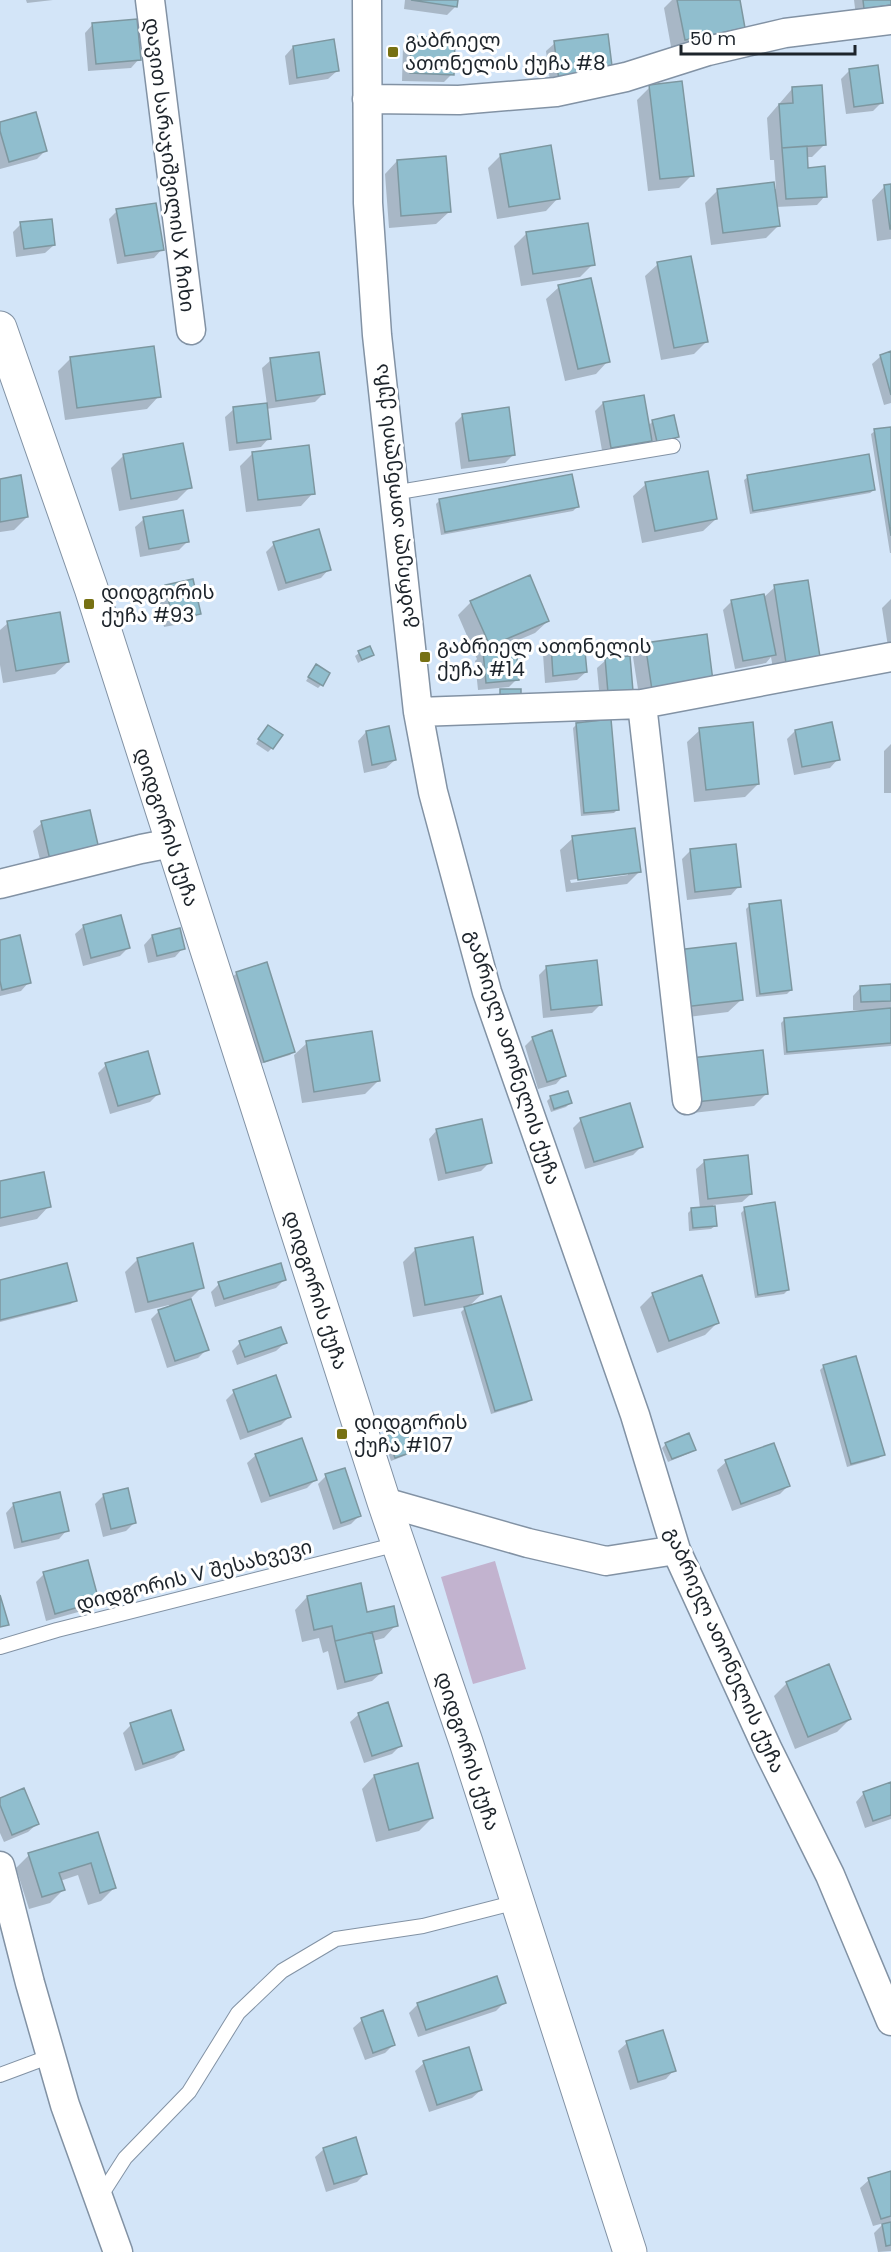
<svg xmlns="http://www.w3.org/2000/svg" width="891" height="2252" viewBox="0 0 891 2252" font-family="Poppins,'Noto Sans Georgian',sans-serif">
	<style>
		.green { fill: #c2b3cf }
		.shadow { fill: #0003; fill-rule: evenodd }
		.building { fill: #90bece; stroke: #7d97a0; stroke-width: 1.5 }
		.lines { fill: none; stroke-linecap: round; stroke-linejoin: round }
		.lane-casing { stroke: #8292a4; stroke-width: 16 }
		.street-casing { stroke: #8292a4; stroke-width: 31 }
		.secondary-casing { stroke: #8292a4; stroke-width: 35 }
		.lane { stroke: #fff; stroke-width: 14 }
		.street { stroke: #fff; stroke-width: 28 }
		.secondary { stroke: #fff; stroke-width: 33 }
		.poi-dot { fill: #777113; stroke: #fff; stroke-width: 2 }
		.labels { text-anchor: middle; stroke-width: 6; stroke-linejoin: round; paint-order: stroke }
		.poi-label { font-size: 20px; fill: #1d242b; stroke: #fff; text-anchor: start }
		.street-label { font-size: 20px; fill: #1d242b; stroke: #fff }
	</style>
	<rect width="100%" height="100%" fill="#d3e5f8"/>
	<path class="green" d="M 495,1561 L 526,1669 L 473,1684 L 441,1577 Z"/>
	<path class="shadow" d="M 26,0 L 53,0 L 27,3 Z
		M 405,0 L 456,0 L 456,6 L 447,15 L 404,9 Z
		M 672,0 L 738,0 L 743,27 L 672,52 L 664,8 Z
		M 854,0 L 891,0 L 891,12 L 856,16 Z
		M 93,24 L 139,59 L 131,68 L 88,71 L 85,33 Z
		M 412,37 L 452,74 L 444,82 L 402,81 L 403,46 Z
		M 555,43 L 603,82 L 551,89 L 546,51 Z
		M 293,47 L 337,71 L 328,79 L 289,85 L 285,56 Z
		M 849,71 L 882,102 L 873,111 L 846,114 L 841,79 Z
		M 650,87 L 692,175 L 679,188 L 648,191 L 637,100 Z
		M 792,89 L 825,144 L 812,157 L 806,157 L 807,169 L 825,196 L 817,205 L 776,207 L 779,225 L 766,238 L 711,245 L 705,203 L 718,190 L 776,189 L 774,160 L 770,160 L 767,118 Z
		M 0,124 L 45,151 L 37,159 L 0,169 Z
		M 501,155 L 558,198 L 546,211 L 497,219 L 488,168 Z
		M 397,161 L 449,212 L 436,224 L 389,228 L 385,174 Z
		M 891,186 L 891,239 L 877,241 L 872,200 L 884,187 Z
		M 117,211 L 162,249 L 154,258 L 117,264 L 109,219 Z
		M 21,224 L 54,245 L 45,253 L 16,257 L 13,232 Z
		M 527,233 L 593,264 L 580,277 L 521,286 L 514,246 Z
		M 658,264 L 707,341 L 694,354 L 661,360 L 645,276 Z
		M 559,287 L 608,361 L 596,374 L 565,381 L 546,299 Z
		M 891,353 L 891,403 L 884,405 L 872,364 L 881,356 Z
		M 71,358 L 159,396 L 147,409 L 65,420 L 58,371 Z
		M 271,360 L 323,394 L 315,402 L 266,409 L 269,438 L 261,447 L 229,451 L 225,417 L 234,409 L 267,405 L 262,368 Z
		M 603,403 L 648,426 L 653,421 L 677,437 L 674,441 L 653,445 L 652,438 L 642,449 L 603,456 L 595,411 Z
		M 463,415 L 514,454 L 505,463 L 461,469 L 455,423 Z
		M 891,428 L 891,553 L 890,553 L 871,434 L 875,431 Z
		M 253,453 L 313,493 L 301,506 L 246,512 L 240,466 Z
		M 124,455 L 190,487 L 177,500 L 119,511 L 111,468 Z
		M 748,477 L 874,490 L 870,493 L 750,514 L 744,480 Z
		M 0,480 L 27,517 L 14,530 L 0,532 Z
		M 646,484 L 716,519 L 703,531 L 642,543 L 633,496 Z
		M 440,500 L 577,507 L 573,511 L 441,535 L 436,504 Z
		M 144,519 L 187,542 L 179,550 L 140,557 L 135,527 Z
		M 274,544 L 329,569 L 321,578 L 278,591 L 266,552 Z
		M 166,586 L 199,613 L 191,622 L 164,627 L 157,595 Z
		M 775,587 L 819,656 L 774,674 L 771,657 L 766,663 L 735,669 L 723,610 L 731,602 L 763,595 L 763,598 Z
		M 891,599 L 891,653 L 889,653 L 882,608 Z
		M 471,602 L 548,621 L 535,633 L 493,651 L 517,679 L 509,687 L 478,690 L 475,661 L 477,659 L 458,615 Z
		M 8,623 L 68,662 L 55,674 L 3,683 L 0,665 L 0,630 Z
		M 705,636 L 640,702 L 633,657 L 646,644 Z
		M 551,645 L 586,672 L 577,680 L 545,683 L 543,654 Z
		M 359,653 L 372,655 L 358,663 L 355,656 Z
		M 606,660 L 631,690 L 600,701 L 597,668 Z
		M 313,670 L 321,685 L 318,688 L 306,681 Z
		M 577,724 L 618,809 L 614,813 L 581,816 L 573,728 Z
		M 700,730 L 758,784 L 745,797 L 694,802 L 687,742 Z
		M 264,731 L 272,748 L 268,752 L 256,744 Z
		M 795,731 L 838,759 L 830,768 L 794,775 L 787,739 Z
		M 366,732 L 395,760 L 386,768 L 364,773 L 358,741 Z
		M 891,744 L 891,793 L 884,793 L 884,751 Z
		M 89,811 L 42,868 L 33,831 L 42,823 Z
		M 573,838 L 640,871 L 627,884 L 566,892 L 560,850 ZM 628,872 L 628,875 L 571,883 L 570,880 Z
		M 691,850 L 739,886 L 731,895 L 687,900 L 682,859 Z
		M 750,905 L 791,990 L 787,994 L 756,997 L 746,909 Z
		M 84,926 L 128,948 L 120,956 L 83,966 L 75,934 Z
		M 152,936 L 183,948 L 175,957 L 148,963 L 144,945 Z
		M 0,941 L 29,982 L 21,991 L 0,996 Z
		M 266,964 L 294,1051 L 290,1055 L 260,1064 L 232,977 L 236,974 Z
		M 665,964 L 741,1000 L 728,1012 L 672,1019 Z
		M 547,967 L 601,1004 L 592,1013 L 543,1018 L 539,975 Z
		M 891,986 L 891,1046 L 784,1055 L 781,1023 L 785,1019 L 860,1013 L 860,1010 L 853,1010 L 853,996 L 861,987 Z
		M 533,1038 L 564,1075 L 556,1084 L 538,1089 L 525,1046 Z
		M 307,1043 L 378,1081 L 365,1094 L 302,1103 L 294,1055 Z
		M 106,1065 L 159,1093 L 150,1102 L 110,1114 L 98,1073 Z
		M 679,1072 L 767,1093 L 754,1106 L 684,1114 Z
		M 551,1097 L 570,1103 L 566,1107 L 551,1112 L 547,1101 Z
		M 581,1120 L 642,1146 L 633,1155 L 585,1169 L 573,1128 Z
		M 437,1130 L 490,1162 L 481,1171 L 438,1181 L 429,1139 Z
		M 705,1161 L 751,1194 L 742,1202 L 713,1205 L 715,1226 L 711,1229 L 689,1231 L 688,1213 L 692,1209 L 700,1209 L 696,1169 Z
		M 0,1182 L 49,1206 L 37,1219 L 0,1227 Z
		M 745,1209 L 788,1290 L 784,1294 L 755,1298 L 741,1213 Z
		M 416,1249 L 482,1294 L 468,1307 L 530,1400 L 527,1403 L 491,1414 L 461,1312 L 466,1307 L 413,1317 L 403,1262 Z
		M 138,1259 L 202,1287 L 190,1299 L 207,1349 L 198,1358 L 167,1368 L 151,1319 L 159,1311 L 170,1307 L 169,1305 L 135,1313 L 125,1272 Z
		M 284,1280 L 276,1288 L 215,1307 L 211,1292 L 219,1284 Z
		M 0,1281 L 75,1300 L 71,1304 L 0,1322 Z
		M 653,1294 L 718,1322 L 705,1335 L 657,1353 L 640,1307 Z
		M 240,1343 L 285,1343 L 276,1351 L 237,1365 L 232,1351 Z
		M 824,1366 L 883,1454 L 879,1458 L 847,1467 L 820,1370 Z
		M 234,1392 L 289,1417 L 281,1425 L 240,1440 L 226,1400 Z
		M 388,1437 L 413,1451 L 409,1454 L 391,1461 L 384,1441 Z
		M 666,1444 L 694,1449 L 690,1453 L 668,1462 L 662,1448 Z
		M 256,1455 L 315,1480 L 307,1488 L 261,1503 L 247,1463 Z
		M 726,1462 L 788,1486 L 780,1494 L 732,1511 L 717,1470 Z
		M 326,1476 L 359,1516 L 351,1524 L 333,1530 L 318,1484 Z
		M 104,1495 L 134,1523 L 126,1531 L 103,1537 L 95,1504 Z
		M 14,1504 L 67,1530 L 59,1539 L 14,1549 L 6,1513 Z
		M 44,1574 L 97,1601 L 89,1609 L 46,1621 L 36,1582 Z
		M 307,1597 L 396,1625 L 384,1638 L 373,1641 L 381,1673 L 372,1681 L 337,1690 L 328,1651 L 323,1653 L 319,1638 L 302,1642 L 295,1610 Z
		M 787,1683 L 850,1719 L 837,1732 L 795,1749 L 774,1696 Z
		M 359,1714 L 401,1745 L 392,1754 L 364,1763 L 350,1722 Z
		M 131,1725 L 183,1750 L 174,1758 L 135,1771 L 123,1733 Z
		M 374,1776 L 432,1818 L 419,1831 L 376,1842 L 362,1789 Z
		M 891,1784 L 891,1819 L 865,1828 L 856,1802 L 864,1793 Z
		M 0,1799 L 37,1824 L 28,1832 L 4,1842 L 0,1833 Z
		M 97,1834 L 114,1888 L 101,1901 L 88,1905 L 78,1875 L 60,1881 L 63,1890 L 50,1903 L 29,1909 L 16,1868 L 29,1855 Z
		M 504,2003 L 496,2011 L 418,2037 L 409,2013 L 418,2004 Z
		M 362,2020 L 394,2044 L 385,2053 L 365,2060 L 353,2028 Z
		M 627,2043 L 674,2070 L 666,2079 L 630,2090 L 618,2051 Z
		M 424,2063 L 481,2090 L 472,2098 L 429,2112 L 415,2071 Z
		M 324,2149 L 366,2173 L 357,2182 L 326,2192 L 315,2157 Z
		M 891,2173 L 891,2251 L 878,2252 L 874,2233 L 884,2223 L 873,2226 L 860,2188 L 869,2180 Z"/>
	<path class="building" d="M 411,0 L 458,0 L 457,7 Z
		M 677,0 L 740,0 L 745,28 L 685,40 Z
		M 863,0 L 891,0 L 891,5 L 864,9 Z
		M 137,19 L 141,60 L 96,64 L 92,23 Z
		M 608,34 L 613,74 L 559,81 L 554,41 Z
		M 411,36 L 455,38 L 454,75 L 410,73 Z
		M 334,39 L 339,71 L 297,78 L 293,46 Z
		M 878,65 L 883,103 L 854,107 L 849,69 Z
		M 682,81 L 694,176 L 660,179 L 649,85 Z
		M 822,85 L 826,145 L 782,148 L 779,104 L 793,103 L 792,87 Z
		M 36,112 L 47,151 L 9,162 L 0,131 L 0,122 Z
		M 551,145 L 560,199 L 509,207 L 500,154 Z
		M 807,146 L 808,168 L 825,166 L 827,197 L 786,199 L 782,148 Z
		M 446,156 L 451,212 L 401,216 L 397,160 Z
		M 774,182 L 780,226 L 723,233 L 717,189 Z
		M 891,184 L 891,229 L 890,229 L 884,185 Z
		M 156,203 L 164,250 L 125,256 L 116,209 Z
		M 52,219 L 55,245 L 24,249 L 20,222 Z
		M 588,223 L 595,265 L 533,274 L 526,232 Z
		M 691,256 L 708,342 L 674,348 L 657,262 Z
		M 591,278 L 610,362 L 578,369 L 558,285 Z
		M 154,346 L 161,397 L 77,408 L 70,357 Z
		M 891,351 L 891,395 L 880,355 Z
		M 319,352 L 325,394 L 276,401 L 270,358 Z
		M 644,395 L 652,441 L 611,448 L 603,402 Z
		M 267,403 L 271,439 L 237,443 L 233,407 Z
		M 509,407 L 515,455 L 469,461 L 462,414 Z
		M 674,415 L 679,437 L 657,442 L 652,420 Z
		M 891,427 L 891,536 L 874,429 Z
		M 183,443 L 192,488 L 131,499 L 123,454 Z
		M 309,445 L 315,494 L 258,500 L 252,452 Z
		M 869,454 L 875,490 L 753,511 L 747,475 Z
		M 708,471 L 717,519 L 655,531 L 645,482 Z
		M 572,474 L 579,507 L 445,532 L 439,499 Z
		M 21,475 L 28,517 L 0,522 L 0,479 Z
		M 183,510 L 189,542 L 149,549 L 143,517 Z
		M 319,529 L 331,570 L 286,583 L 273,542 Z
		M 530,575 L 549,621 L 490,646 L 470,601 Z
		M 193,579 L 201,614 L 173,620 L 165,585 Z
		M 808,580 L 820,657 L 786,663 L 774,585 Z
		M 764,594 L 776,655 L 743,661 L 731,600 Z
		M 60,612 L 69,662 L 16,671 L 7,621 Z
		M 707,634 L 713,681 L 652,690 L 645,643 Z
		M 584,641 L 587,672 L 553,676 L 551,644 Z
		M 370,646 L 374,655 L 362,660 L 358,651 Z
		M 516,648 L 519,680 L 486,683 L 483,651 Z
		M 630,656 L 633,691 L 608,693 L 605,658 Z
		M 316,664 L 330,673 L 323,686 L 308,677 Z
		M 500,689 L 521,689 L 521,699 L 500,699 Z
		M 611,719 L 619,810 L 584,813 L 576,723 Z
		M 753,722 L 759,784 L 706,790 L 699,728 Z
		M 832,722 L 840,760 L 802,767 L 795,730 Z
		M 268,725 L 283,735 L 273,749 L 258,739 Z
		M 389,726 L 396,760 L 372,765 L 366,731 Z
		M 90,810 L 99,849 L 50,860 L 41,821 Z
		M 635,828 L 641,872 L 578,880 L 572,836 Z
		M 736,844 L 741,887 L 695,892 L 690,849 Z
		M 781,900 L 792,990 L 760,994 L 749,904 Z
		M 121,915 L 130,948 L 91,958 L 83,925 Z
		M 180,928 L 185,949 L 157,956 L 152,935 Z
		M 20,935 L 31,983 L 2,990 L 0,981 L 0,940 Z
		M 736,943 L 743,1000 L 684,1007 L 677,950 Z
		M 597,960 L 602,1005 L 551,1010 L 546,966 Z
		M 267,962 L 295,1052 L 264,1062 L 236,972 Z
		M 891,984 L 891,1001 L 861,1002 L 860,986 Z
		M 891,1008 L 891,1043 L 787,1052 L 784,1018 Z
		M 552,1030 L 566,1076 L 547,1082 L 532,1037 Z
		M 372,1031 L 380,1081 L 314,1092 L 306,1041 Z
		M 763,1050 L 768,1094 L 696,1102 L 691,1058 Z
		M 148,1051 L 160,1094 L 118,1106 L 105,1063 Z
		M 568,1091 L 572,1103 L 554,1109 L 550,1096 Z
		M 630,1103 L 643,1147 L 594,1162 L 580,1118 Z
		M 482,1119 L 492,1163 L 446,1173 L 436,1129 Z
		M 748,1155 L 752,1194 L 708,1199 L 704,1160 Z
		M 44,1172 L 51,1207 L 0,1218 L 0,1181 Z
		M 775,1202 L 789,1290 L 758,1295 L 744,1207 Z
		M 715,1206 L 717,1226 L 693,1228 L 691,1208 Z
		M 473,1237 L 483,1294 L 425,1305 L 415,1248 Z
		M 193,1243 L 204,1288 L 148,1302 L 137,1258 Z
		M 67,1263 L 77,1301 L 0,1320 L 0,1280 Z
		M 281,1263 L 286,1280 L 224,1299 L 218,1282 Z
		M 702,1275 L 719,1323 L 669,1341 L 652,1293 Z
		M 501,1296 L 532,1400 L 495,1411 L 464,1307 Z
		M 191,1299 L 209,1350 L 175,1361 L 158,1310 Z
		M 281,1327 L 287,1343 L 245,1357 L 239,1341 Z
		M 856,1356 L 885,1455 L 851,1464 L 823,1365 Z
		M 276,1375 L 291,1417 L 248,1432 L 233,1390 Z
		M 407,1429 L 415,1451 L 395,1458 L 387,1435 Z
		M 689,1433 L 696,1450 L 672,1459 L 665,1443 Z
		M 302,1438 L 317,1480 L 270,1496 L 255,1454 Z
		M 774,1443 L 790,1486 L 741,1504 L 725,1460 Z
		M 345,1468 L 361,1516 L 341,1523 L 325,1474 Z
		M 128,1488 L 136,1523 L 111,1529 L 103,1494 Z
		M 60,1492 L 69,1531 L 22,1542 L 13,1503 Z
		M 88,1560 L 99,1601 L 55,1614 L 43,1572 Z
		M 361,1583 L 367,1612 L 394,1606 L 398,1626 L 335,1641 L 332,1626 L 314,1630 L 307,1596 Z
		M 0,1595 L 9,1625 L 0,1627 Z
		M 372,1632 L 382,1673 L 345,1682 L 335,1641 Z
		M 829,1664 L 851,1719 L 808,1737 L 786,1682 Z
		M 388,1702 L 402,1746 L 372,1756 L 358,1713 Z
		M 171,1710 L 184,1750 L 143,1764 L 130,1723 Z
		M 418,1763 L 433,1818 L 389,1830 L 374,1775 Z
		M 891,1782 L 891,1815 L 873,1821 L 863,1792 Z
		M 24,1788 L 39,1824 L 12,1835 L 0,1805 L 0,1798 Z
		M 98,1832 L 116,1888 L 100,1893 L 91,1863 L 59,1873 L 65,1890 L 42,1897 L 28,1853 Z
		M 497,1976 L 506,2003 L 426,2030 L 417,2003 Z
		M 383,2010 L 395,2045 L 373,2053 L 361,2018 Z
		M 663,2030 L 676,2071 L 638,2082 L 626,2041 Z
		M 469,2047 L 482,2090 L 437,2105 L 423,2061 Z
		M 356,2137 L 367,2174 L 334,2184 L 323,2148 Z
		M 891,2171 L 891,2216 L 881,2219 L 868,2178 Z
		M 891,2222 L 891,2245 L 886,2246 L 882,2224 Z"/>
	<g class="lines">
		<defs>
			<path id="lane" d="M 393,493 L 673,446
				M 0,1647 L 57,1630 L 398,1544
				M 0,2075 L 51,2056
				M 100,2197 L 125,2158 L 189,2092 L 238,2013 L 282,1971 L 336,1939 L 423,1926 L 517,1902"/>
			<path id="street" d="M 150,0 L 191,330
				M 367,0 L 368,203 L 377,335 L 418,712 L 433,792 L 487,992 L 635,1415 L 676,1550 L 768,1750 L 830,1875 L 891,2021
				M 367,99 L 459,100 L 556,92 L 626,77 L 708,51 L 785,33 L 891,20
				M 642,704 L 687,1100
				M 418,712 L 642,704 L 891,657
				M 0,884 L 141,849 L 172,843
				M 384,1502 L 528,1543 L 606,1561 L 676,1550
				M 0,1866 L 30,1983 L 65,2105 L 118,2252"/>
			<path id="secondary" d="M 0,328 L 91,588 L 384,1502 L 466,1742 L 630,2252"/>
		</defs>
		<use href="#lane" class="lane-casing"/>
		<use href="#street" class="street-casing"/>
		<use href="#secondary" class="secondary-casing"/>
		<use href="#lane" class="lane"/>
		<use href="#street" class="street"/>
		<use href="#secondary" class="secondary"/>
	</g>
	<g class="poi-dot">
		<rect x="387" y="46" width="12" height="12" rx="3"/>
		<rect x="83" y="598" width="12" height="12" rx="3"/>
		<rect x="419" y="651" width="12" height="12" rx="3"/>
		<rect x="336" y="1428" width="12" height="12" rx="3"/>
	</g>
	<g class="labels">
		<g class="poi-label">
			<text x="405" y="47">გაბრიელ<tspan x="405" dy="23">ათონელის ქუჩა #8</tspan></text>
			<text x="101" y="599">დიდგორის<tspan x="101" dy="23">ქუჩა #93</tspan></text>
			<text x="437" y="653">გაბრიელ ათონელის<tspan x="437" dy="23">ქუჩა #14</tspan></text>
			<text x="354" y="1429">დიდგორის<tspan x="354" dy="23">ქუჩა #107</tspan></text>
		</g>
		<g class="street-label">
			<text transform="translate(170 165) rotate(83)" y="7">დავით სარაჯიშვილის X ჩიხი</text>
			<text transform="translate(394 496) rotate(-96)" y="7">გაბრიელ ათონელის ქუჩა</text>
			<text transform="translate(167 827) rotate(72)" y="7">დიდგორის ქუჩა</text>
			<text transform="translate(513 1057) rotate(72)" y="7">გაბრიელ ათონელის ქუჩა</text>
			<text transform="translate(316 1290) rotate(72)" y="7">დიდგორის ქუჩა</text>
			<text transform="translate(194 1575) rotate(-14)" y="7">დიდგორის V შესახვევი</text>
			<text transform="translate(725 1650) rotate(66)" y="7">გაბრიელ ათონელის ქუჩა</text>
			<text transform="translate(468 1751) rotate(72)" y="7">დიდგორის ქუჩა</text>
		</g>
	</g>
	<path d="M681 45v9h174v-9" fill="none" stroke="#1d242b" stroke-width="3"/>
	<text x="690" y="45" font-size="18" fill="#1d242b" stroke="#ffffff" stroke-width="4.5" paint-order="stroke">50 m</text>
</svg>
